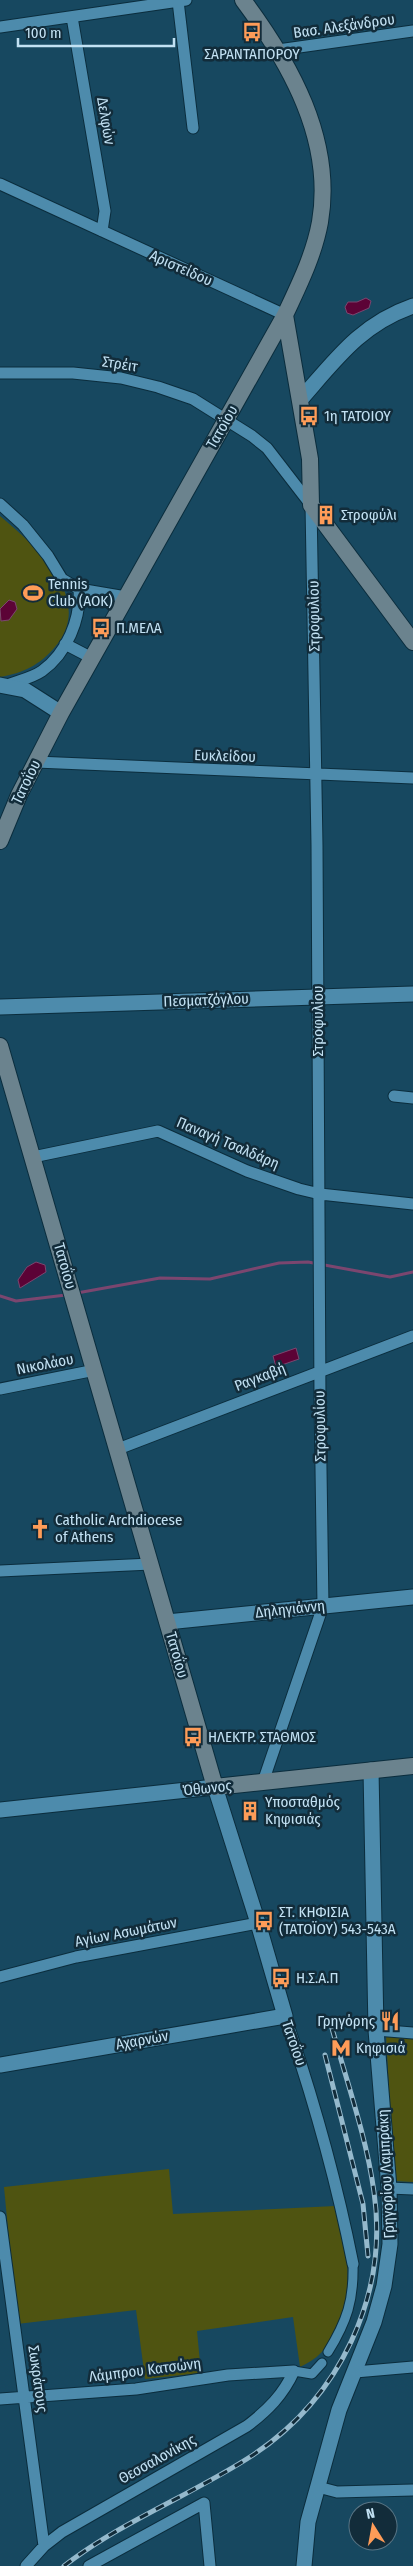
<svg xmlns="http://www.w3.org/2000/svg" width="413" height="2566" viewBox="0 0 413 2566" font-family="'Fira Sans Condensed',sans-serif">
	<style>
		.green { fill: #4f5411 }
		.water { fill: #5c0336; stroke: #7b466f }
		.lines { fill: none; stroke-linecap: round; stroke-linejoin: round }
		.stream { stroke: #7b466f; stroke-width: 3 }
		.pedestrian-casing { stroke: #0b2d3d; stroke-width: 11 }
		.minor-casing { stroke: #0b2d3d; stroke-width: 13 }
		.tertiary-casing { stroke: #0b2d3d; stroke-width: 17 }
		.secondary-casing { stroke: #0b2d3d; stroke-width: 18 }
		.pedestrian { stroke: #4d8bac; stroke-width: 9 }
		.minor { stroke: #4d8bac; stroke-width: 11 }
		.tertiary { stroke: #4d8bac; stroke-width: 15 }
		.secondary { stroke: #6b838e; stroke-width: 16 }
		.rail-casing { stroke: #95b9cc; stroke-width: 5 }
		.rail { stroke: #122c3a; stroke-width: 3; stroke-dasharray: 9; stroke-linecap: butt }
		.labels { text-anchor: middle; stroke-width: 5; stroke-linejoin: round; paint-order: stroke }
		.street-label { font-size: 15px; fill: #c2e1f3; stroke: #122c3a }
		.poi-label { font-size: 15px; fill: #c2e1f3; stroke: #122c3a; text-anchor: start }
	</style>
	<rect width="100%" height="100%" fill="#174860"/>
	<path class="green" d="M 0,516 C 36,546 96,599 55,647 C 40,665 23,673 0,677 Z
		M 386,2035 L 413,2038 L 413,2182 L 394,2181 Z
		M 169,2169 L 173,2214 L 335,2206 C 339,2223 346,2242 347,2259 C 350,2300 342,2349 300,2367 L 293,2317 L 197,2331 L 201,2373 L 145,2379 L 136,2310 L 17,2324 L 4,2187 Z"/>
	<path class="water" d="M 366,298 L 371,301 L 369,308 L 353,315 L 347,313 L 345,307 L 348,302 L 357,302 Z
		M 9,600 L 15,602 L 17,609 L 9,620 L 1,621 L 0,609 Z
		M 36,1262 L 45,1265 L 46,1272 L 20,1288 L 18,1280 L 27,1267 Z
		M 296,1348 L 299,1359 L 276,1367 L 273,1356 Z"/>
	<g class="lines">
		<path class="stream" d="M 77,1293 L 160,1278 L 210,1279 L 279,1263 L 308,1262 L 390,1277 L 413,1272
			M 0,1296 L 16,1301 L 66,1295"/>
		<defs>
			<path id="pedestrian" d="M 328,2352 C 347,2321 354,2300 353,2264
				M 294,2371 L 312,2374 L 322,2363"/>
			<path id="minor" d="M 178,1 L 193,128
				M 72,17 L 105,211 L 102,231
				M 0,27 L 186,0
				M 278,50 L 413,31
				M 0,184 L 285,315
				M 0,373 L 73,373 L 121,378 L 158,387 L 193,399 L 252,436 L 267,448 L 311,505 L 317,845 L 320,1400 L 323,1606 L 263,1782
				M 0,504 L 23,525 L 48,556 L 62,579 L 79,589 L 126,597
				M 65,644 L 92,658
				M 5,686 C 17,681 32,678 42,671 C 67,653 81,619 79,589
				M 36,762 L 413,778
				M 394,1096 L 413,1098
				M 33,1157 L 158,1131 L 247,1171 L 299,1189 L 320,1194 L 413,1204
				M 0,1389 L 95,1370
				M 118,1449 L 413,1336
				M 0,1571 L 151,1564
				M 0,1977 L 76,1957 L 258,1923
				M 285,2016 C 313,2097 336,2179 353,2264
				M 376,2030 L 413,2033
				M 389,2188 L 413,2189
				M 0,2217 L 44,2546
				M 355,2372 L 413,2367
				M 0,2399 L 136,2389 L 228,2375 L 294,2371 C 283,2395 268,2410 247,2426 L 62,2532 L 44,2546 L 26,2566
				M 318,2487 L 337,2492 L 413,2490
				M 89,2566 L 204,2503 L 210,2566"/>
			<path id="tertiary" d="M 301,399 C 336,359 361,324 413,306
				M 0,685 L 25,690 L 61,713
				M 0,1007 L 413,994
				M 167,1622 L 413,1597
				M 0,1810 L 215,1787 L 258,1923 L 285,2016 L 0,2065
				M 304,2566 L 308,2522 L 339,2410 L 374,2322 L 384,2286 L 390,2244 L 389,2188 L 376,2030 L 371,1770"/>
			<path id="secondary" d="M 285,315 L 310,459 L 311,505 L 413,642
				M 0,841 L 19,795 L 61,713 L 285,315 C 299,285 314,255 320,222 C 334,140 290,63 243,0
				M 0,1046 L 215,1787 L 413,1766"/>
		</defs>
		<use href="#pedestrian" class="pedestrian-casing"/>
		<use href="#minor" class="minor-casing"/>
		<use href="#tertiary" class="tertiary-casing"/>
		<use href="#secondary" class="secondary-casing"/>
		<use href="#pedestrian" class="pedestrian"/>
		<use href="#minor" class="minor"/>
		<use href="#tertiary" class="tertiary"/>
		<use href="#secondary" class="secondary"/>
		<defs>
			<path id="rail" d="M 325,2055 L 363,2204 L 368,2256
				M 64,2566 C 122,2521 192,2495 253,2455 C 339,2398 389,2296 374,2192 C 366,2134 345,2077 330,2021"/>
		</defs>
		<use href="#rail" class="rail-casing"/>
		<use href="#rail" class="rail"/>
	</g>
	<defs>
		<symbol id="bus-bare" viewBox="-9 -9 18 18"><path d="M-5-6H5V4H4V6H2V4H-2V6H-4V4H-5ZM-3.5-4V0h7V-4ZM-3.5 1.2v1.5H-2V1.2ZM2 1.2v1.5H3.5V1.2Z" fill="#fe9c58" stroke="#122c3a" stroke-width="2.5" paint-order="stroke"/></symbol>
		<symbol id="building-bare" viewBox="-9 -9 18 18"><path d="M-4-6H4V6H1V3H-1V6H-4ZM-2.5-4.3h1.7v1.8h-1.7ZM.8-4.3h1.7v1.8H.8ZM-2.5-1h1.7V.8h-1.7ZM.8-1h1.7V.8H.8Z" fill="#fe9c58" stroke="#122c3a" stroke-width="2.5" paint-order="stroke"/></symbol>
		<symbol id="stadium-bare" viewBox="-9 -9 18 18"><path d="M0-5a6.5 5 0 1 0 0 10a6.5 5 0 1 0 0-10ZM-3.5-1.8h7v3.6h-7Z" fill="#fe9c58" stroke="#122c3a" stroke-width="2.5" paint-order="stroke"/></symbol>
		<symbol id="church-bare" viewBox="-9 -9 18 18"><path d="M-1.2-6h2.4v3.5h3.3v2.4h-3.3V6h-2.4V-.1h-3.3v-2.4h3.3Z" fill="#fe9c58" stroke="#122c3a" stroke-width="2.5" paint-order="stroke"/></symbol>
		<symbol id="restaurant-bare" viewBox="-9 -9 18 18"><path d="M-5-6h1v4h1v-4h1v4h1v-4h1v5L-1.5 .5V6h-2V.5L-5-1ZM5-6V6H3V1.5H1.5Q1.5-4 5-6Z" fill="#fe9c58" stroke="#122c3a" stroke-width="2.5" paint-order="stroke"/></symbol>
		<symbol id="metro-bare" viewBox="-9 -9 18 18"><path d="M-5.5 5V-5H-3L0 0L3-5H5.5V5H3V-.5L0 4L-3-.5V5Z" fill="#fe9c58" stroke="#122c3a" stroke-width="2.5" paint-order="stroke"/></symbol>
	</defs>
	<g fill-rule="evenodd">
		<use href="#bus-bare" x="238" y="18" width="28" height="28"/>
		<use href="#bus-bare" x="295" y="402" width="28" height="28"/>
		<use href="#building-bare" x="312" y="501" width="28" height="28"/>
		<use href="#stadium-bare" x="19" y="579" width="28" height="28"/>
		<use href="#bus-bare" x="87" y="614" width="28" height="28"/>
		<use href="#church-bare" x="26" y="1515" width="28" height="28"/>
		<use href="#bus-bare" x="179" y="1723" width="28" height="28"/>
		<use href="#building-bare" x="236" y="1797" width="28" height="28"/>
		<use href="#bus-bare" x="250" y="1907" width="28" height="28"/>
		<use href="#bus-bare" x="267" y="1964" width="28" height="28"/>
		<use href="#restaurant-bare" x="376" y="2007" width="28" height="28"/>
		<use href="#metro-bare" x="327" y="2034" width="28" height="28"/>
	</g>
	<g class="labels">
		<g class="street-label">
			<text transform="translate(344 26) rotate(-8)" y="5">Βασ. Αλεξάνδρου</text>
			<text transform="translate(106 121) rotate(80)" y="5">Δελφών</text>
			<text transform="translate(181 268) rotate(24)" y="5">Αριστείδου</text>
			<text transform="translate(120 364) rotate(9)" y="5">Στρέιτ</text>
			<text transform="translate(222 427) rotate(-60)" y="5">Τατοΐου</text>
			<text transform="translate(314 616) rotate(-91)" y="5">Στροφυλίου</text>
			<text transform="translate(225 756) rotate(2)" y="5">Ευκλείδου</text>
			<text transform="translate(26 782) rotate(-64)" y="5">Τατοΐου</text>
			<text transform="translate(206 1000) rotate(-2)" y="5">Πεσματζόγλου</text>
			<text transform="translate(318 1021) rotate(-90)" y="5">Στροφυλίου</text>
			<text transform="translate(228 1143) rotate(23)" y="5">Παναγή Τσαλδάρη</text>
			<text transform="translate(65 1266) rotate(74)" y="5">Τατοΐου</text>
			<text transform="translate(45 1364) rotate(-11)" y="5">Νικολάου</text>
			<text transform="translate(260 1377) rotate(-21)" y="5">Ραγκαβή</text>
			<text transform="translate(320 1426) rotate(-91)" y="5">Στροφυλίου</text>
			<text transform="translate(290 1609) rotate(-6)" y="5">Δηληγιάννη</text>
			<text transform="translate(177 1655) rotate(74)" y="5">Τατοΐου</text>
			<text transform="translate(207 1788) rotate(-6)" y="5">Όθωνος</text>
			<text transform="translate(126 1932) rotate(-11)" y="5">Αγίων Ασωμάτων</text>
			<text transform="translate(142 2040) rotate(-10)" y="5">Αχαρνών</text>
			<text transform="translate(294 2043) rotate(71)" y="5">Τατοΐου</text>
			<text transform="translate(386 2174) rotate(-93)" y="5">Γρηγορίου Λαμπράκη</text>
			<text transform="translate(145 2370) rotate(-7)" y="5">Λάμπρου Κατσώνη</text>
			<text transform="translate(38 2379) rotate(82)" y="5">Σωκράτους</text>
			<text transform="translate(157 2459) rotate(-29)" y="5">Θεσσαλονίκης</text>
		</g>
		<g class="poi-label">
			<text x="252" y="59" text-anchor="middle">ΣΑΡΑΝΤΑΠΟΡΟΥ</text>
			<text x="324" y="421">1η ΤΑΤΟΙΟΥ</text>
			<text x="341" y="520">Στροφύλι</text>
			<text x="48" y="589">Tennis<tspan x="48" dy="17">Club (AOK)</tspan></text>
			<text x="116" y="633">Π.ΜΕΛΑ</text>
			<text x="55" y="1525">Catholic Archdiocese<tspan x="55" dy="17">of Athens</tspan></text>
			<text x="208" y="1742">ΗΛΕΚΤΡ. ΣΤΑΘΜΟΣ</text>
			<text x="265" y="1807">Υποσταθμός<tspan x="265" dy="17">Κηφισιάς</tspan></text>
			<text x="279" y="1917">ΣΤ. ΚΗΦΙΣΙΑ<tspan x="279" dy="17">(ΤΑΤΟΪΟΥ) 543-543Α</tspan></text>
			<text x="296" y="1983">Η.Σ.Α.Π</text>
			<text x="375" y="2026" text-anchor="end">Γρηγόρης</text>
			<text x="356" y="2053">Κηφισιά</text>
		</g>
	</g>
	<g transform="translate(373 2526) rotate(349)"><circle r="24" fill="#122c3a" stroke="#587484"/>
	<path d="M0-4L9 19L0 12L-9 19Z" fill="#fe9c58"/>
	<text y="-8" font-size="14" font-weight="bold" text-anchor="middle" fill="#c2e1f3">N</text>
	</g>
	<path d="M18 38v8h156v-8" fill="none" stroke="#c2e1f3" stroke-width="2.5"/>
	<text x="25" y="38" font-size="15" fill="#c2e1f3" stroke="#122c3a" stroke-width="4" paint-order="stroke">100 m</text>
</svg>
